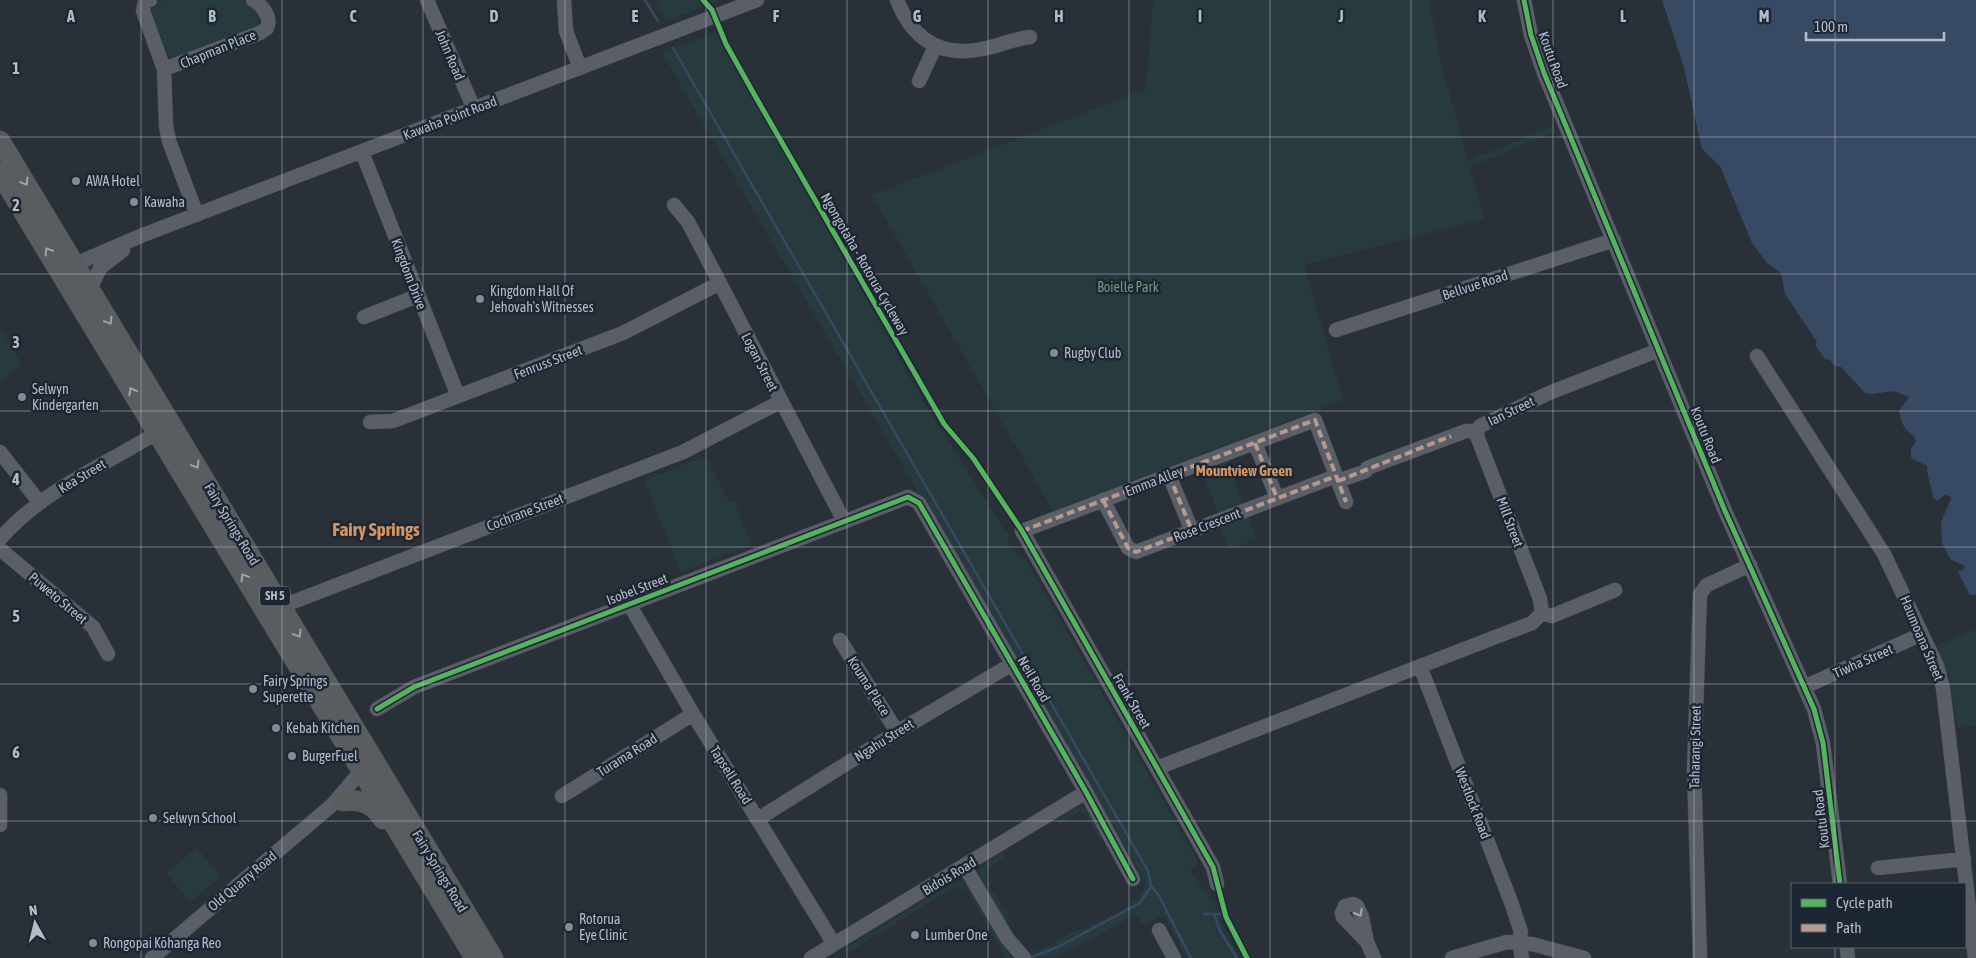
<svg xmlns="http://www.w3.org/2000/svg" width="1976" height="958" viewBox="0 0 1976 958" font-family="'Asap Condensed',sans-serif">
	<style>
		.green { fill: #273a3e }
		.water { fill: #384963 }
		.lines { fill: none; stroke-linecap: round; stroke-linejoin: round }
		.stream { stroke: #384963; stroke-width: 2.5 }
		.minor-casing { stroke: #484c53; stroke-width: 15 }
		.highway-casing { stroke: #474c53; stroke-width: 21 }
		.minor { stroke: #5a5e66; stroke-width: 14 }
		.highway { stroke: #5a5d60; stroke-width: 20 }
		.quiet { stroke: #b69a8f; stroke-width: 4; stroke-dasharray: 8 4; stroke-linecap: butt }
		.cycleway-casing { stroke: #1d2633; stroke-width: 8 }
		.cycleway { stroke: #56b35d; stroke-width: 5 }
		.oneway { stroke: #9ea4af }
		.oneway2 { stroke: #a2a9b5 }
		.grid { fill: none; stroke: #b4bcc9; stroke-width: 1; stroke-opacity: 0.55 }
		.poi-dot { fill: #848b96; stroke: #1d2633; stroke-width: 2 }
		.labels { text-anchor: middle; stroke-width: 5; stroke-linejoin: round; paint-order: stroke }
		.shield { fill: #1d2633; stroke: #878f9c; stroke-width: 1 }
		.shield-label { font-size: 12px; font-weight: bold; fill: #b4bcc9 }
		.street-label { font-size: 14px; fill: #b4bcc9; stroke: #1d2633 }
		.poi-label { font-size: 14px; fill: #b4bcc9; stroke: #1d2633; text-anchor: start }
		.park-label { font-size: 14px; fill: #6b9a76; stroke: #1d2633 }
		.neighbourhood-label { font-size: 15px; font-weight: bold; fill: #d59563; stroke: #1d2633 }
		.district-label { font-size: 19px; font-weight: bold; fill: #d59563; stroke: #1d2633 }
		.grid-label { font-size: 16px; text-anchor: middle; font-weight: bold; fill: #b4bcc9; stroke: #1d2633; stroke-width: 5; stroke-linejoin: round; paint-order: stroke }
	</style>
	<rect width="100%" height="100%" fill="#2a3038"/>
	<path class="green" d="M 163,0 L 242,0 L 260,11 L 261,20 L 255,30 L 173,60 L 166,54 L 151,14 L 154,4 Z
		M 654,0 L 721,0 L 666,21 Z
		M 1153,0 L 1429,0 L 1441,62 L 1468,161 L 1552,126 L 1554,132 L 1470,167 L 1484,219 L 1304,265 L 1343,400 L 1053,511 L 872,195 L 1146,89 Z
		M 716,32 L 929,411 L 1008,535 L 1009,547 L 1025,559 L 1199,863 L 1190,870 L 1223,917 L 1221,921 L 1240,958 L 1187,958 L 1165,917 L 1158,917 L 1144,926 L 1136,914 L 1089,941 L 1054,957 L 1028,958 L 1017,942 L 1021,939 L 1029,953 L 1049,946 L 1078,929 L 1080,931 C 1102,919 1139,908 1146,883 L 662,53 Z
		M 0,327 L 22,364 L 0,383 Z
		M 706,456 L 729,502 L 734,501 L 752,545 L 681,572 L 644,480 Z
		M 1226,458 L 1244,504 L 1218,514 L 1201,468 Z
		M 1247,514 L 1257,539 L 1229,549 L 1219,525 Z
		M 1976,629 L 1976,725 L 1958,728 L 1949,677 L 1935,647 Z
		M 1082,806 L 1090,811 L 1104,838 L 1101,842 L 1086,814 L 1081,811 L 1059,825 L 1056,821 L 1078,807 Z
		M 197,848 L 221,877 L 190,902 L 166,873 Z
		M 1002,852 L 1006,857 L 988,868 L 985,879 L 989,885 L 984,888 L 979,878 L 978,869 Z
		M 961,881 L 969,885 L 1003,941 L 1011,958 L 1006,958 L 967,890 L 955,887 L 844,955 L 842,950 L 954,882 Z
		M 993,891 L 1010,920 L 1006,924 L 988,894 Z"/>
	<path class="water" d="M 1662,0 L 1976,0 L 1976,595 L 1970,595 L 1958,572 L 1964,569 L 1965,566 L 1950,559 L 1942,543 L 1941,522 L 1951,499 L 1950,496 L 1944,495 L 1938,501 L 1933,498 C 1932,486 1927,478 1927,466 L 1911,458 L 1911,448 L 1916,442 L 1914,436 C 1904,430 1901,422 1899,411 L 1909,397 L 1894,391 L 1872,394 L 1865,393 L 1841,367 L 1834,366 L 1830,360 L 1825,359 L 1815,345 L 1817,342 L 1785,294 L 1781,273 L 1767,263 L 1752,243 L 1720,166 L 1702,149 L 1684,68 Z"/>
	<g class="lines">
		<path class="stream" d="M 645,0 L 658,21
			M 673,48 L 1148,871 L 1151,886 L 1140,903 L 1058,947 L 1032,957
			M 1151,886 L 1159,896 L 1191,958
			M 1204,914 L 1221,914
			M 1214,914 L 1220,931 L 1237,958"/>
		<defs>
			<path id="minor" d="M 150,0 L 145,2 L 143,11 L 164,69 L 166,126 L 169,141 L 197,215
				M 427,0 L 474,109
				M 564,0 L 566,31 L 580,68
				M 897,0 C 912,38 939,58 982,49 C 999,46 1013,39 1030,37
				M 1524,0 L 1531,35 L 1544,73 L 1725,511 L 1814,709 L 1823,743 L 1840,884
				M 164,69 L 260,33 L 267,28 C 272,17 262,5 253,0
				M 919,81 L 935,47
				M 362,152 L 458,396
				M 674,205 L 688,222 L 844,521
				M 66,268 L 143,235 L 757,0
				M 90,289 L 100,268 L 123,250
				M 364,317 L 417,296
				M 1336,330 L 1614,240
				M 1757,356 L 1884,554 L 1937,666 L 1943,688 L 1975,958
				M 370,422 L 393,421 L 623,333 L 720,283
				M 1477,431 L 1480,426 L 1549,393 L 1659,350
				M 1477,431 L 1477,436 L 1540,599 L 1542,613
				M 1255,443 L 1277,498
				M 0,452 L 40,503
				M 1169,475 L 1192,531
				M 1338,481 L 1366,471 L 1367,468 L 1466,431 L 1477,431
				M 1103,500 L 1128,548 L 1136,552 L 1336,476
				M 0,539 C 44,488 109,464 164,428
				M 0,549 L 93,627 L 108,654
				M 629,604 L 693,714 L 834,944
				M 272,610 L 683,452 L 780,402
				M 840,640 L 897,732
				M 1420,666 L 1511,902 L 1521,932 L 1519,942 L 1522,958
				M 1804,687 L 1922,634
				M 377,709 L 414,687 L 908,497 L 919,503 L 1086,792 L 1133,879
				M 1157,768 L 1532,623 L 1542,613 L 1552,616 L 1615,590
				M 0,795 L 0,825
				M 562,796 L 693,714
				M 758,819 L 897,732 L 1012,664
				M 965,867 L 1007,938 L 1024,958
				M 1878,868 L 1964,859
				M 1217,884 L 1213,867 L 1022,531 L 1315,420 L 1346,502
				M 1159,930 L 1174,958
				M 1367,942 L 1343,917 L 1342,913 L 1345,906 L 1353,904 L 1357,906 L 1362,917 L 1367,942 L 1374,958
				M 1847,947 L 1848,958
				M 152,958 L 332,805 L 357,776 L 360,768
				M 811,958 L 1086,792
				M 1452,958 L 1507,942 L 1532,944 L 1584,958
				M 1700,958 L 1694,771 L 1700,594 L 1707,585 L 1750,565"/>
			<path id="highway" d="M 0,141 L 493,958
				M 0,173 L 475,958
				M 343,801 C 360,799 373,803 383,819"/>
		</defs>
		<use href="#minor" class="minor-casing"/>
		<use href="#highway" class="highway-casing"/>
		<use href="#minor" class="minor"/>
		<use href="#highway" class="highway"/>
		<path class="quiet" d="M 1255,443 L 1277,498
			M 1169,475 L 1192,531
			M 1338,481 L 1451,436
			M 1103,500 L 1128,548 L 1136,552 L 1336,476
			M 1022,531 L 1315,420 L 1346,502"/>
		<defs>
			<path id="cycleway" d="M 703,0 L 712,10 L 726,44 L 754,94 L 944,424 L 973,458 L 1022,531 L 1157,768 L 1213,867 L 1226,917 L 1247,958
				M 1524,0 L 1531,35 L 1544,73 L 1725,511 L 1814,709 L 1823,743 L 1840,884
				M 377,709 L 414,687 L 908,497 L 919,503 L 1086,792 L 1133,879"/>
		</defs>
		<use href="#cycleway" class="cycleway-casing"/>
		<use href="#cycleway" class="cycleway"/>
	</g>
	<defs><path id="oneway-chevron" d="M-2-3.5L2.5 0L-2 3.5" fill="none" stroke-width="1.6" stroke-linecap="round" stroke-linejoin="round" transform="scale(1.25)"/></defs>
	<g class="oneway">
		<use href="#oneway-chevron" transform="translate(25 182) rotate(59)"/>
		<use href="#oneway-chevron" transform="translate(48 251) rotate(-122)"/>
		<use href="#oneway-chevron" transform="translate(109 321) rotate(59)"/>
		<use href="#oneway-chevron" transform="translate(132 391) rotate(-119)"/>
		<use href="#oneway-chevron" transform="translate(196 465) rotate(59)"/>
		<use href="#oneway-chevron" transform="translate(244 577) rotate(-121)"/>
		<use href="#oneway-chevron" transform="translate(298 634) rotate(59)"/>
	</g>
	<use class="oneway2" href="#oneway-chevron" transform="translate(1359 913) rotate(62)"/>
	<path class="grid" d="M 141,0 L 141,958M 282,0 L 282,958M 423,0 L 423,958M 565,0 L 565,958M 706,0 L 706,958M 847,0 L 847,958M 988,0 L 988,958M 1129,0 L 1129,958M 1270,0 L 1270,958M 1411,0 L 1411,958M 1553,0 L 1553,958M 1694,0 L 1694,958M 1835,0 L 1835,884M 0,137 L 1976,137M 0,274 L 1976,274M 0,411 L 1976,411M 0,547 L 1976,547M 0,684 L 1976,684M 0,821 L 1976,821M 1835,947 L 1835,958"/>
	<g class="poi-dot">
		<circle cx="76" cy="181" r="5"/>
		<circle cx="134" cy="202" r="5"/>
		<circle cx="480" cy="299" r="5"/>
		<circle cx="1054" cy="353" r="5"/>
		<circle cx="22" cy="397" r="5"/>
		<circle cx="253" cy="689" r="5"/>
		<circle cx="276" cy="728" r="5"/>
		<circle cx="292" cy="756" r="5"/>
		<circle cx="153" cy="818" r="5"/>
		<circle cx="569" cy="927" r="5"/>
		<circle cx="915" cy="935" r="5"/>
		<circle cx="93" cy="943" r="5"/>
	</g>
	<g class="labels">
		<rect class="shield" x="260" y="586.5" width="30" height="19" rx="4"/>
		<g class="shield-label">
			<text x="275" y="600">SH 5</text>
		</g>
		<g class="street-label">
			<text transform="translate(218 49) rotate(-22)" y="5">Chapman Place</text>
			<text transform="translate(450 55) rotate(67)" y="5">John Road</text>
			<text transform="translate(1553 60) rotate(70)" y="5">Koutu Road</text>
			<text transform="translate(450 118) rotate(-21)" y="5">Kawaha Point Road</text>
			<text transform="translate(865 264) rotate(60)" y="5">Ngongotaha - Rotorua Cycleway</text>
			<text transform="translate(409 274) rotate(69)" y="5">Kingdom Drive</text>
			<text transform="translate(1475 285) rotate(-18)" y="5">Bellvue Road</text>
			<text transform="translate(548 362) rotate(-21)" y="5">Fenruss Street</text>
			<text transform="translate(760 362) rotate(63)" y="5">Logan Street</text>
			<text transform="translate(1511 411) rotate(-26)" y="5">Ian Street</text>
			<text transform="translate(1706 435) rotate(68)" y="5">Koutu Road</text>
			<text transform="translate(82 476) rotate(-31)" y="5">Kea Street</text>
			<text transform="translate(1154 481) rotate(-21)" y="5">Emma Alley</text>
			<text transform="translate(525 512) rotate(-21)" y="5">Cochrane Street</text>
			<text transform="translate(1510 522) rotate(69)" y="5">Mill Street</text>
			<text transform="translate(232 524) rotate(59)" y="5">Fairy Springs Road</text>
			<text transform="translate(1207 525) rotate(-21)" y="5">Rose Crescent</text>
			<text transform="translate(637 589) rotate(-21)" y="5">Isobel Street</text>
			<text transform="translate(58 598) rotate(40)" y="5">Puweto Street</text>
			<text transform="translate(1922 638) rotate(67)" y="5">Haumoana Street</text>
			<text transform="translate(1863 661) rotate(-24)" y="5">Tiwha Street</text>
			<text transform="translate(1034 679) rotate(60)" y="5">Neil Road</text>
			<text transform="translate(869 686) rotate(58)" y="5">Kouma Place</text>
			<text transform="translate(1132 701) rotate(60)" y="5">Frank Street</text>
			<text transform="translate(884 740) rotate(-32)" y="5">Ngahu Street</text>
			<text transform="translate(1695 747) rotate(-89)" y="5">Taharangi Street</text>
			<text transform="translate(627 755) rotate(-32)" y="5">Turama Road</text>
			<text transform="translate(731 775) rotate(58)" y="5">Tapsell Road</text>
			<text transform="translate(1473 803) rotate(69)" y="5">Westlock Road</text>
			<text transform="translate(1821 819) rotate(-97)" y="5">Koutu Road</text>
			<text transform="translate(440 871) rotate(59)" y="5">Fairy Springs Road</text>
			<text transform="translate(949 876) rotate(-31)" y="5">Bidois Road</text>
			<text transform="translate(242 881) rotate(-40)" y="5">Old Quarry Road</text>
		</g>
		<g class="poi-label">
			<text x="86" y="186">AWA Hotel</text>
			<text x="144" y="207">Kawaha</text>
			<text x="490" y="296">Kingdom Hall Of<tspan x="490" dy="16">Jehovah's Witnesses</tspan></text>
			<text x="1064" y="358">Rugby Club</text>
			<text x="32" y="394">Selwyn<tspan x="32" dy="16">Kindergarten</tspan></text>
			<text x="263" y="686">Fairy Springs<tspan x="263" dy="16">Superette</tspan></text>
			<text x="286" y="733">Kebab Kitchen</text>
			<text x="302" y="761">BurgerFuel</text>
			<text x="163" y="823">Selwyn School</text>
			<text x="579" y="924">Rotorua<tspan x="579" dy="16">Eye Clinic</tspan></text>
			<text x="925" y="940">Lumber One</text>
			<text x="103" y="948">Rongopai Kōhanga Reo</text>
		</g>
		<g class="park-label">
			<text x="1128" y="292">Boielle Park</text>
		</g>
		<g class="neighbourhood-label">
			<text x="1244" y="476">Mountview Green</text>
		</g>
		<g class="district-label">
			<text x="376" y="536">Fairy Springs</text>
		</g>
	</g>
	<g class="grid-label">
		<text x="71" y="22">A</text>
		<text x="212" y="22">B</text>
		<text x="353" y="22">C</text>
		<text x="494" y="22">D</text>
		<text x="635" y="22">E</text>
		<text x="776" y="22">F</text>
		<text x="917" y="22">G</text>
		<text x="1059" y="22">H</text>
		<text x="1200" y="22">I</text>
		<text x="1341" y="22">J</text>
		<text x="1482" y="22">K</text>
		<text x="1623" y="22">L</text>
		<text x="1764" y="22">M</text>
		<text x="16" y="74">1</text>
		<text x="16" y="211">2</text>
		<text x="16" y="348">3</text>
		<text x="16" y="485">4</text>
		<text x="16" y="622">5</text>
		<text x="16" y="758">6</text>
	</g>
	<rect x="1791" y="883" width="175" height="65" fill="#1d2633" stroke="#59626f"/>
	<rect x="1801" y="899" width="25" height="8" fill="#56b35d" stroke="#59626f"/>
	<text x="1836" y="908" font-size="15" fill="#b4bcc9">Cycle path</text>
	<rect x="1801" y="924" width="25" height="8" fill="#b69a8f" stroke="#59626f"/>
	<text x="1836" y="933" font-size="15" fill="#b4bcc9">Path</text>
	<g transform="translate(35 923) rotate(352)" stroke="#1d2633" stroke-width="4" paint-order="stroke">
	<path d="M0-4L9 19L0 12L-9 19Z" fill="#b4bcc9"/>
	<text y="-8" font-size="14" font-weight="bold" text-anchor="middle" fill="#b4bcc9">N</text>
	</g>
	<path d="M1806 32v8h138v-8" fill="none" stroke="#b4bcc9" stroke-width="2.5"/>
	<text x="1814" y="32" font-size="15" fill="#b4bcc9" stroke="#1d2633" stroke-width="4" paint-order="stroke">100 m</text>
</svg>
